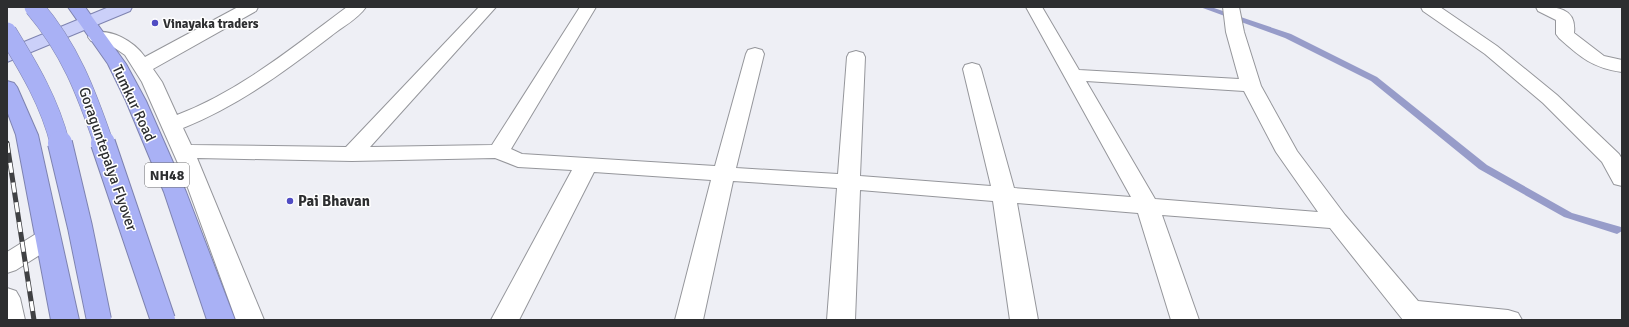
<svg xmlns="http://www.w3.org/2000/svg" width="1629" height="327" viewBox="0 0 1629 327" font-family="Signika,sans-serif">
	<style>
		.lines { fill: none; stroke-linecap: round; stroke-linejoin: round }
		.stream { fill: #979cc9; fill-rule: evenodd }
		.minor-casing { stroke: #95969b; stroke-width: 2 }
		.major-casing { stroke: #7e83b0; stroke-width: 2 }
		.highway-casing { stroke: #7e83b0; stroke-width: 2 }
		.minor { fill: #fff; fill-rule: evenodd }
		.major { fill: #cbd0f9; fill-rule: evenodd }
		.highway { fill: #a9b1f5; fill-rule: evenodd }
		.rail-casing { stroke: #404144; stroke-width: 5 }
		.rail { stroke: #fff; stroke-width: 3.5; stroke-dasharray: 10; stroke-linecap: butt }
		.highway-bridge-far1-casing { stroke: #7e83b0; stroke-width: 20; stroke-linecap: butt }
		.highway-bridge-casing { stroke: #7e83b0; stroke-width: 26; stroke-linecap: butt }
		.highway-bridge-far1 { stroke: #a9b1f5; stroke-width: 19 }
		.highway-bridge { stroke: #a9b1f5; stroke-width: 24 }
		.poi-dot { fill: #504cc3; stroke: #fff; stroke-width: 1.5 }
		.labels { text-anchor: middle; stroke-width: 3; stroke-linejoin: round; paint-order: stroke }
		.far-poi-label { font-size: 13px; font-weight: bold; fill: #2d2e30; stroke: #fff; text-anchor: start }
		.shield { fill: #fff; stroke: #6c6d6e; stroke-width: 1 }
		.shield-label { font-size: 14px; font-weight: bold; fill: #2d2e30 }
		.street-label { font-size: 15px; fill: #2d2e30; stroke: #fff }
		.poi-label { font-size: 15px; font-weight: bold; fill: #2d2e30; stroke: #fff; text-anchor: start }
	</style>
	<rect width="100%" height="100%" fill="#eeeff5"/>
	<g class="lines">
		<path class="stream" d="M 1200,7 L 1211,7 L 1291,34 L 1377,77 L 1487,165 L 1572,213 L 1621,227 L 1622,231 L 1617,234 L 1564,217 L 1479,169 L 1371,81 L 1285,38 Z"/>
		<defs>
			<path id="minor" d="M 238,7 L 258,7 L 256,11 L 153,69 L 162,82 L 177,115 C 240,91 293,47 347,7 L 366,7 C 358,19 342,27 331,36 C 284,72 238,106 183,128 L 191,145 L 346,147 L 479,7 L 496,7 L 370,147 L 492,145 L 580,7 L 596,7 L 511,149 L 522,154 L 715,166 L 746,54 L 748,50 L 755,48 L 762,50 L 764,54 L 736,168 L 838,174 L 847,57 L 849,53 L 856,51 L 863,53 L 865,57 L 860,176 L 991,186 L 963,69 L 965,65 L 972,63 L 979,65 L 981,69 L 1014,188 L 1131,197 L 1026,7 L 1042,7 L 1079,70 L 1239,79 L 1226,32 L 1223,7 L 1239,7 L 1244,32 L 1261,86 L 1297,151 L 1345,215 L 1418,301 L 1508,310 L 1518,313 L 1522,320 L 1403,320 L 1330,228 L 1162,215 L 1199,320 L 1171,320 L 1138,213 L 1017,203 L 1038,320 L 1010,320 L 993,201 L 860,190 L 855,320 L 827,320 L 837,188 L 733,181 L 703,320 L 675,320 L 711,180 L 594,172 L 519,320 L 491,320 L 572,170 L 518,167 L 495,158 L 352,161 L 197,158 L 264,320 L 236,320 L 184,177 L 142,82 L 125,55 L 109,44 L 91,41 L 88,37 L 91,33 C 111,28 134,41 145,57 ZM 1086,81 L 1244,91 L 1276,152 L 1318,212 L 1155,199 Z
				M 1421,7 L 1440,7 L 1497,46 L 1557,95 L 1619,154 L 1622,159 L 1622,186 L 1614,184 L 1602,162 L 1543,103 L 1485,54 L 1423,11 Z
				M 1536,7 C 1554,7 1577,6 1574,33 L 1604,56 L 1622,60 L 1622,72 C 1593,68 1580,57 1559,38 L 1556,34 L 1556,20 L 1538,11 Z
				M 48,230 L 57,232 L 60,238 L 57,244 L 16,270 L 7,273 L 7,252 L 39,232 Z
				M 7,288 L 16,291 L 20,298 L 25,320 L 7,320 Z"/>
			<path id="major" d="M 109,7 L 132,7 L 130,11 L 7,62 L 7,49 Z"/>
			<path id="highway" d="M 68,7 L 85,7 L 126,64 L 146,101 L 186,192 L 235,320 L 207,320 L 164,192 L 126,101 L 108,64 Z
				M 7,81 L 14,83 L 17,87 L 38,135 L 79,320 L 51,320 L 16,135 L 7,111 Z"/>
		</defs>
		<use href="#minor" class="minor-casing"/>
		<use href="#major" class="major-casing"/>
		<use href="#highway" class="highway-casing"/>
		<use href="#minor" class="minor"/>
		<use href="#major" class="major"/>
		<use href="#highway" class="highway"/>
		<defs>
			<path id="rail" d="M 7,143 L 34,320"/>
		</defs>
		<use href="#rail" class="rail-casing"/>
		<use href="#rail" class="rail"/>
		<defs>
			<path id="highway-bridge-far1" d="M 34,7 C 70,49 86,92 104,144
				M 7,32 C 29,68 50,103 60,144"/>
			<path id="highway-bridge" d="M 60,143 L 80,227 L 99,320
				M 103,143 L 163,320"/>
		</defs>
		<use href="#highway-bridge-far1" class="highway-bridge-far1-casing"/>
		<use href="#highway-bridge" class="highway-bridge-casing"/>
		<use href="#highway-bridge-far1" class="highway-bridge-far1"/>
		<use href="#highway-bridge" class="highway-bridge"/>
	</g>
	<g class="poi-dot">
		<circle cx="155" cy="23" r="4"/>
		<circle cx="290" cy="201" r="4"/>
	</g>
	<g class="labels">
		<g class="far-poi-label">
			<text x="163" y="28">Vinayaka traders</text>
		</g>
		<rect class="shield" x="145" y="163" width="44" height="24" rx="3"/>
		<g class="shield-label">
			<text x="167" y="180">NH48</text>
		</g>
		<g class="street-label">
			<text transform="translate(134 103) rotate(65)" y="5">Tumkur Road</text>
			<text transform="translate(108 159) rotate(71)" y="5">Goraguntepalya Flyover</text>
		</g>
		<g class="poi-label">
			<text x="298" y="206">Pai Bhavan</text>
		</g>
	</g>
	<rect width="1629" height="327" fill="none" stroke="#2d2e30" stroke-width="16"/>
</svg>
